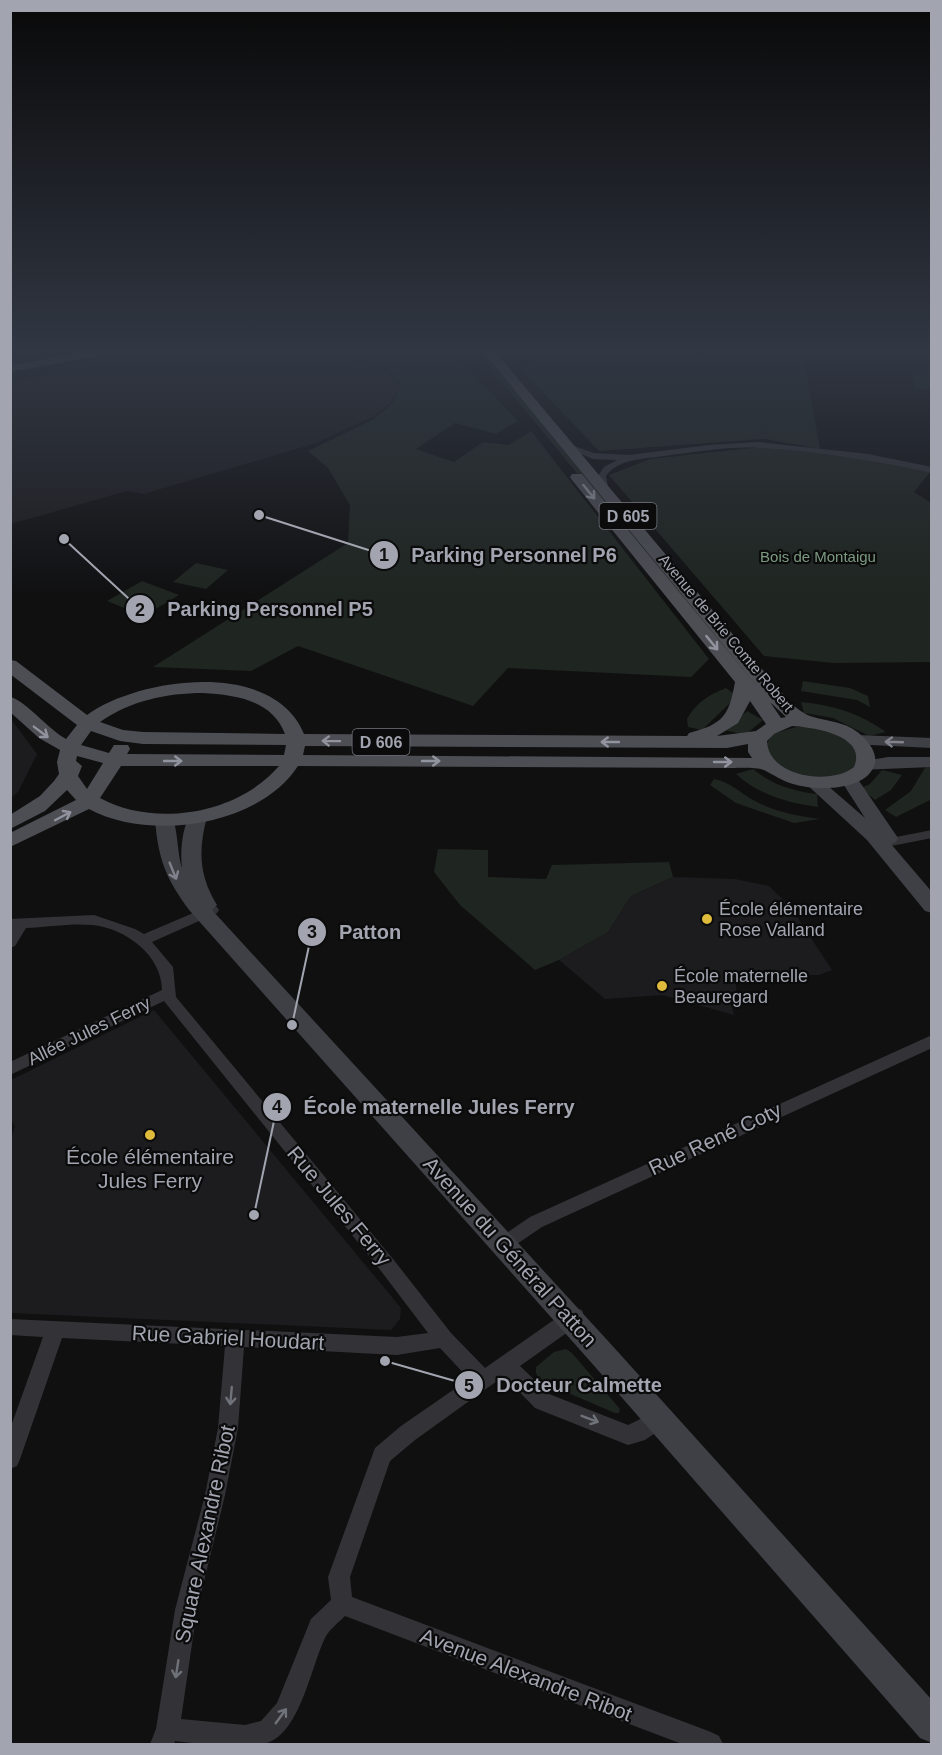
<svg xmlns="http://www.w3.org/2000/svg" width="942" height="1755" viewBox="0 0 942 1755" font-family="Arial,sans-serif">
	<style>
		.built { fill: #1c1c1e }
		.green { fill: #1f2520 }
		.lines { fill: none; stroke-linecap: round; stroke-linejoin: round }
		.street { fill: #333337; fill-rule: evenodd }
		.secondary { fill: #3f4045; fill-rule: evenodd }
		.primary { fill: #4d4e54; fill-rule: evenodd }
		.oneway { stroke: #91949e }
		.oneway2 { stroke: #7f828b }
		.oneway3 { stroke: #70727a }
		.poi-dot { fill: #debb3b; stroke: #0b0b0c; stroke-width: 2 }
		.labels { text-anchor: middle; stroke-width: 4.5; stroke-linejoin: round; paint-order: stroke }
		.far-park-label { font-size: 15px; fill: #7b9a81; stroke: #0b0b0c }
		.far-street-label { font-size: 15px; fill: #a2a5b0; stroke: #0b0b0c }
		.shield { fill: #0b0b0c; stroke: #75777f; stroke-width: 1.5 }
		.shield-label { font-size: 16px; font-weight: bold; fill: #a2a5b0 }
		.poi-label { font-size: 18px; fill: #a2a5b0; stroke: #0b0b0c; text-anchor: start }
		.street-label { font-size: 18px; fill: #a2a5b0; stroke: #0b0b0c }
		.near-street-label { font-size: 21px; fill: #a2a5b0; stroke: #0b0b0c }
		.near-poi-label { font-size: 21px; fill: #a2a5b0; stroke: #0b0b0c }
		.leader { fill: none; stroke: #a2a5b0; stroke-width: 2 }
		.callout-dot { fill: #a2a5b0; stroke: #0b0b0c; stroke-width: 2 }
		.mark-label { font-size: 18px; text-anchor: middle; font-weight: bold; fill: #111 }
		.callout-label { font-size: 20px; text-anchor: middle; font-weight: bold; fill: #a2a5b0; stroke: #0b0b0c; stroke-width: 4.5; stroke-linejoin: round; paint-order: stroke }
	</style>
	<rect width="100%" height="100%" fill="#101011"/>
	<path class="built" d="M 149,349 L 168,349 L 179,361 L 264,355 L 340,359 L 362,362 L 383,369 L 392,375 L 399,386 L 390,403 L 374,416 L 316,443 L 144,494 L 127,491 L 11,524 L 11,382 L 50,374 L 46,369 Z
		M 11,719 L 37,754 L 18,792 L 11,798 Z
		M 673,877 L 735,879 L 769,886 L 790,906 L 832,970 L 819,975 L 734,975 L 738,997 L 730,998 L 734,1015 L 662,995 L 605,999 L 559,960 L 608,932 L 631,896 Z
		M 154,1010 L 401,1308 L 400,1319 L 391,1330 L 11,1313 L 10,1142 L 15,1126 L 11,1121 L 11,1080 Z"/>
	<path class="green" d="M 178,349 L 453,349 L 476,378 L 518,421 L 496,434 L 455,423 L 416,449 L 454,462 L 483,442 L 509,445 L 531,431 L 709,659 L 691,677 L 508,668 L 473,706 L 298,646 L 251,671 L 153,667 L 348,543 L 350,505 L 328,468 L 308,451 L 374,419 L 394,402 L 401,382 L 384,365 L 339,356 Z
		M 475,349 L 484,349 L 776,703 L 767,705 Z
		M 704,349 L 802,349 L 820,449 L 765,439 L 599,451 L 520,368 L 540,358 L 688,358 L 705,353 Z
		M 912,367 L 931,368 L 931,389 L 915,389 Z
		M 771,446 L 823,452 L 930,472 L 914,492 L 931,503 L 931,662 L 834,663 L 764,656 L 609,475 L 650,459 Z
		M 196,563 L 228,570 L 206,589 L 173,582 Z
		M 142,581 L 179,595 L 144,616 L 107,601 Z
		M 803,681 L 850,688 L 868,696 L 870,707 L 857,700 L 801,691 Z
		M 726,688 L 740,698 L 730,703 L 702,730 L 688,727 L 687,719 C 696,703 708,695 726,688 Z
		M 801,702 C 832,705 860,713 886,732 L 869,736 L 833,718 L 804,713 Z
		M 747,711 L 763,720 L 745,735 L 725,730 Z
		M 812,726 C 838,734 852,734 859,762 L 848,774 L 813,780 L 777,766 L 765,747 L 772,734 L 796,727 Z
		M 926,766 L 931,767 L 930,800 L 896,817 L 885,810 L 911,791 Z
		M 753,769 C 772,785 793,791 817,794 L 818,807 C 788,803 759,795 736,774 Z
		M 882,770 L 902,775 L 891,790 L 875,800 L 861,788 L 870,784 Z
		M 714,779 C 731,782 741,794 755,801 C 775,812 798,816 820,819 L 794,823 L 736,803 L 710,785 Z
		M 438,849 L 488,850 L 488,877 L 546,879 L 552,865 L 669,862 L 673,877 L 631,896 L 608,932 L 559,960 L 535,970 L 460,905 L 434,872 Z
		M 566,1349 L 572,1353 L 620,1409 L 619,1413 L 615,1413 L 540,1381 L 536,1373 L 536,1367 L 554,1352 Z"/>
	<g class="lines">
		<path class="street" d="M 758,442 L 868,454 L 932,467 L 932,473 C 875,461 818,451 760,448 C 729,446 696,452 664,456 C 645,459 619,458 606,476 L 608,487 L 603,490 L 598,487 L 598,476 L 604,467 L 617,460 L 593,459 L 567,448 L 571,445 L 594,453 L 629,455 L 709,445 Z
			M 932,830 L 932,838 L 881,848 L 874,844 L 881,840 Z
			M 212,905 L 217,907 L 219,910 L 217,913 L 152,942 L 173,967 L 176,997 L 393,1259 L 451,1333 L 485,1368 L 568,1310 L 575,1308 L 582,1310 L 584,1316 L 582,1322 L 520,1366 L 549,1394 L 628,1425 L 659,1410 L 666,1412 L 669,1419 L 666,1426 L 645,1440 L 628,1445 L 535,1408 L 504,1376 L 415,1440 L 390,1461 L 350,1577 L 352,1597 L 711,1732 L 719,1736 L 723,1744 L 682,1744 L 345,1616 C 339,1622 330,1629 326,1636 C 311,1665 301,1732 267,1743 C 247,1749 197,1744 175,1741 L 174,1744 L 150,1744 L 156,1729 L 175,1610 L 205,1495 L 218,1428 L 225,1346 L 62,1338 L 20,1459 L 17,1466 L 10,1469 L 10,1429 L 43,1337 L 10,1335 L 10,1319 L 397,1337 L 428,1333 L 381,1271 L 164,1001 L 10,1075 L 10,1062 L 162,990 C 162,955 125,928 92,925 C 71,923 47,927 26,928 L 15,946 L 10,948 L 10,919 L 94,915 L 135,929 L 144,934 ZM 244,1347 L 397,1355 L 440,1348 L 469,1379 L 401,1426 L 375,1448 L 328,1577 L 331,1600 L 311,1619 L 277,1703 L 261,1721 L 245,1725 L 181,1719 L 197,1610 L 225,1495 L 238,1428 Z
			M 932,1035 L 932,1048 L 542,1227 L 508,1250 L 502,1253 L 496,1250 L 493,1245 L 496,1240 L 530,1217 Z"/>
		<path class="secondary" d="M 857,735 L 932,738 L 932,748 L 851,744 L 848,740 L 851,736 Z
			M 888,757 L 932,757 L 932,767 L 859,770 L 856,766 L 859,762 Z
			M 849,774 L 855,775 L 898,838 L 896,842 L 891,844 L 932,892 L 932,913 L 925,911 L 867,840 L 805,783 L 808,779 L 820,779 L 865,818 L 840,779 L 843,775 Z
			M 198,811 L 205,813 L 207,817 C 198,850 199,876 217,905 L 212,910 L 609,1342 L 932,1700 L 932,1743 L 920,1738 L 589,1360 L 190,911 C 166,879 158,859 155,819 L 157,815 L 171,815 C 178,826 177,853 182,868 C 180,851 182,828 191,813 Z"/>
		<path class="primary" d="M 100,349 L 127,349 L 121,352 L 10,372 L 10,365 Z
			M 481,349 L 493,349 L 788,700 C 794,706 802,713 810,716 C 828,722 846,721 861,735 C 869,742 877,753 875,763 C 868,792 815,791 793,784 C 782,781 774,775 764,770 C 755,767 741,768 732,768 L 298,766 C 259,826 150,842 89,809 L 10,847 L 10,833 L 76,800 L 67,790 L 45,811 L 10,829 L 10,815 L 40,796 L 54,781 L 59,774 L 57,762 L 60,750 L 39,738 L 10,712 L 10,697 C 25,700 49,730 66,739 L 77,725 L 10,674 L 10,660 L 16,661 L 87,715 C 140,677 274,659 304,734 L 687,736 L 689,733 C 724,724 729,715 735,682 L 572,480 L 570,477 L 572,474 L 582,474 L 770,702 L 781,718 L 786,717 L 770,702 ZM 203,693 C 236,695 272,700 285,734 L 143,732 L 123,730 L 100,722 C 130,701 166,693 203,693 ZM 750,701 L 766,724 L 756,731 L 717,736 L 738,723 ZM 792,726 C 812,727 868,735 854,767 C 831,786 768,777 767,741 L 774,734 ZM 91,731 L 120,741 L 143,744 L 286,745 L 284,755 L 127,754 L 130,749 L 128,745 L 114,745 L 109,753 L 81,745 ZM 748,744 L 748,752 L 752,758 L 303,755 L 305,746 L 727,748 ZM 77,756 L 103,763 L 87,789 L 78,776 L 82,766 L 76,761 ZM 121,766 L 279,766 C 238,814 155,828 100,798 Z"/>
	</g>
	<defs><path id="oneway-shaft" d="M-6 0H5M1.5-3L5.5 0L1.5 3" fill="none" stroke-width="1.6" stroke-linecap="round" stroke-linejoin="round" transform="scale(1.5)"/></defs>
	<g class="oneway">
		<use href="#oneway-shaft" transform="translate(589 492) rotate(51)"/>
		<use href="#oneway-shaft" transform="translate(712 643) rotate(51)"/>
		<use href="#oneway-shaft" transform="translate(41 732) rotate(37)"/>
		<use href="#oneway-shaft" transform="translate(331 741) rotate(-179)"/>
		<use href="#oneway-shaft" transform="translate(610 742) rotate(180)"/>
		<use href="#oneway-shaft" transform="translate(173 761)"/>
		<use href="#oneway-shaft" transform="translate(431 761)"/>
		<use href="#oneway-shaft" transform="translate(723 762)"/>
		<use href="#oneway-shaft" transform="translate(63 816) rotate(-28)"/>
	</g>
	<g class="oneway2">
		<use href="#oneway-shaft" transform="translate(894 742) rotate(-178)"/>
		<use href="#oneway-shaft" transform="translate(173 871) rotate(68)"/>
	</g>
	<g class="oneway3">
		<use href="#oneway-shaft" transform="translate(231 1396) rotate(95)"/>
		<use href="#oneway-shaft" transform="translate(590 1419) rotate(21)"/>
		<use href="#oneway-shaft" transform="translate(177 1669) rotate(99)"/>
		<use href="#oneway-shaft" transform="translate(281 1716) rotate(-54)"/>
	</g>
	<linearGradient id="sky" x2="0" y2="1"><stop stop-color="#090909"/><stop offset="0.59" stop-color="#313743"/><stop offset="1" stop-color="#313743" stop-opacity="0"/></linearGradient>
	<rect width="942" height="595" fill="url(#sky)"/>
	<g class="poi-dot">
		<circle cx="707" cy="919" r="6"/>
		<circle cx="662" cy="986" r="6"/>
		<circle cx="150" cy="1135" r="6"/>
	</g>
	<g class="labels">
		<g class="far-park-label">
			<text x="818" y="562">Bois de Montaigu</text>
		</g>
		<g class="far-street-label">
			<text transform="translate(726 633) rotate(50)" y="5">Avenue de Brie Comte Robert</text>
		</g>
		<g class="shield">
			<rect x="599.5" y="503" width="57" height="26" rx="4.5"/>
			<rect x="352.5" y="729" width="57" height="26" rx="4.5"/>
		</g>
		<g class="shield-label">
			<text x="628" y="522">D 605</text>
			<text x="381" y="748">D 606</text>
		</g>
		<g class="poi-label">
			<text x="719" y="915">École élémentaire<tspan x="719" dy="21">Rose Valland</tspan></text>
			<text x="674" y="982">École maternelle<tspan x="674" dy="21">Beauregard</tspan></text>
		</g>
		<g class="street-label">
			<text transform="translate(89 1031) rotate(-26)" y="6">Allée Jules Ferry</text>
		</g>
		<g class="near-street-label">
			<text transform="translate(715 1139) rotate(-25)" y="7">Rue René Coty</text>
			<text transform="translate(339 1206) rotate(50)" y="7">Rue Jules Ferry</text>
			<text transform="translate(510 1252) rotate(48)" y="7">Avenue du Général Patton</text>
			<text transform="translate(228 1338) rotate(3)" y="7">Rue Gabriel Houdart</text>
			<text transform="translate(205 1534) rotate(-78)" y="7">Square Alexandre Ribot</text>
			<text transform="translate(526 1675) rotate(21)" y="7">Avenue Alexandre Ribot</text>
		</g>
		<g class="near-poi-label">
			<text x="150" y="1164">École élémentaire<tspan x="150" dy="24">Jules Ferry</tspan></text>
		</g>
	</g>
	<path class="leader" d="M259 515L384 555M64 539L140 609M292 1025L312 932M254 1215L277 1107M385 1361L469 1385"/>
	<g class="callout-dot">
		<circle cx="259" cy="515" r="6"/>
		<circle cx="64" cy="539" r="6"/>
		<circle cx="292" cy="1025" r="6"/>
		<circle cx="254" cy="1215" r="6"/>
		<circle cx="385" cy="1361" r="6"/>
		<circle cx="384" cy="555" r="15"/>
		<circle cx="140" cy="609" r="15"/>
		<circle cx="312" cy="932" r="15"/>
		<circle cx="277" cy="1107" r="15"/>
		<circle cx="469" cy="1385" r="15"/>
	</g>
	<g class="mark-label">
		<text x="384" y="561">1</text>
		<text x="140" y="616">2</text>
		<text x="312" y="938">3</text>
		<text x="277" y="1113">4</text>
		<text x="469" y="1392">5</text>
	</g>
	<g class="callout-label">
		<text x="514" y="562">Parking Personnel P6</text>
		<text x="270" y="616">Parking Personnel P5</text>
		<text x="370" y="939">Patton</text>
		<text x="439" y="1114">École maternelle Jules Ferry</text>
		<text x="579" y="1392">Docteur Calmette</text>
	</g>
	<rect width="942" height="1755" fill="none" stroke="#a2a5b0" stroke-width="24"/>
</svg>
